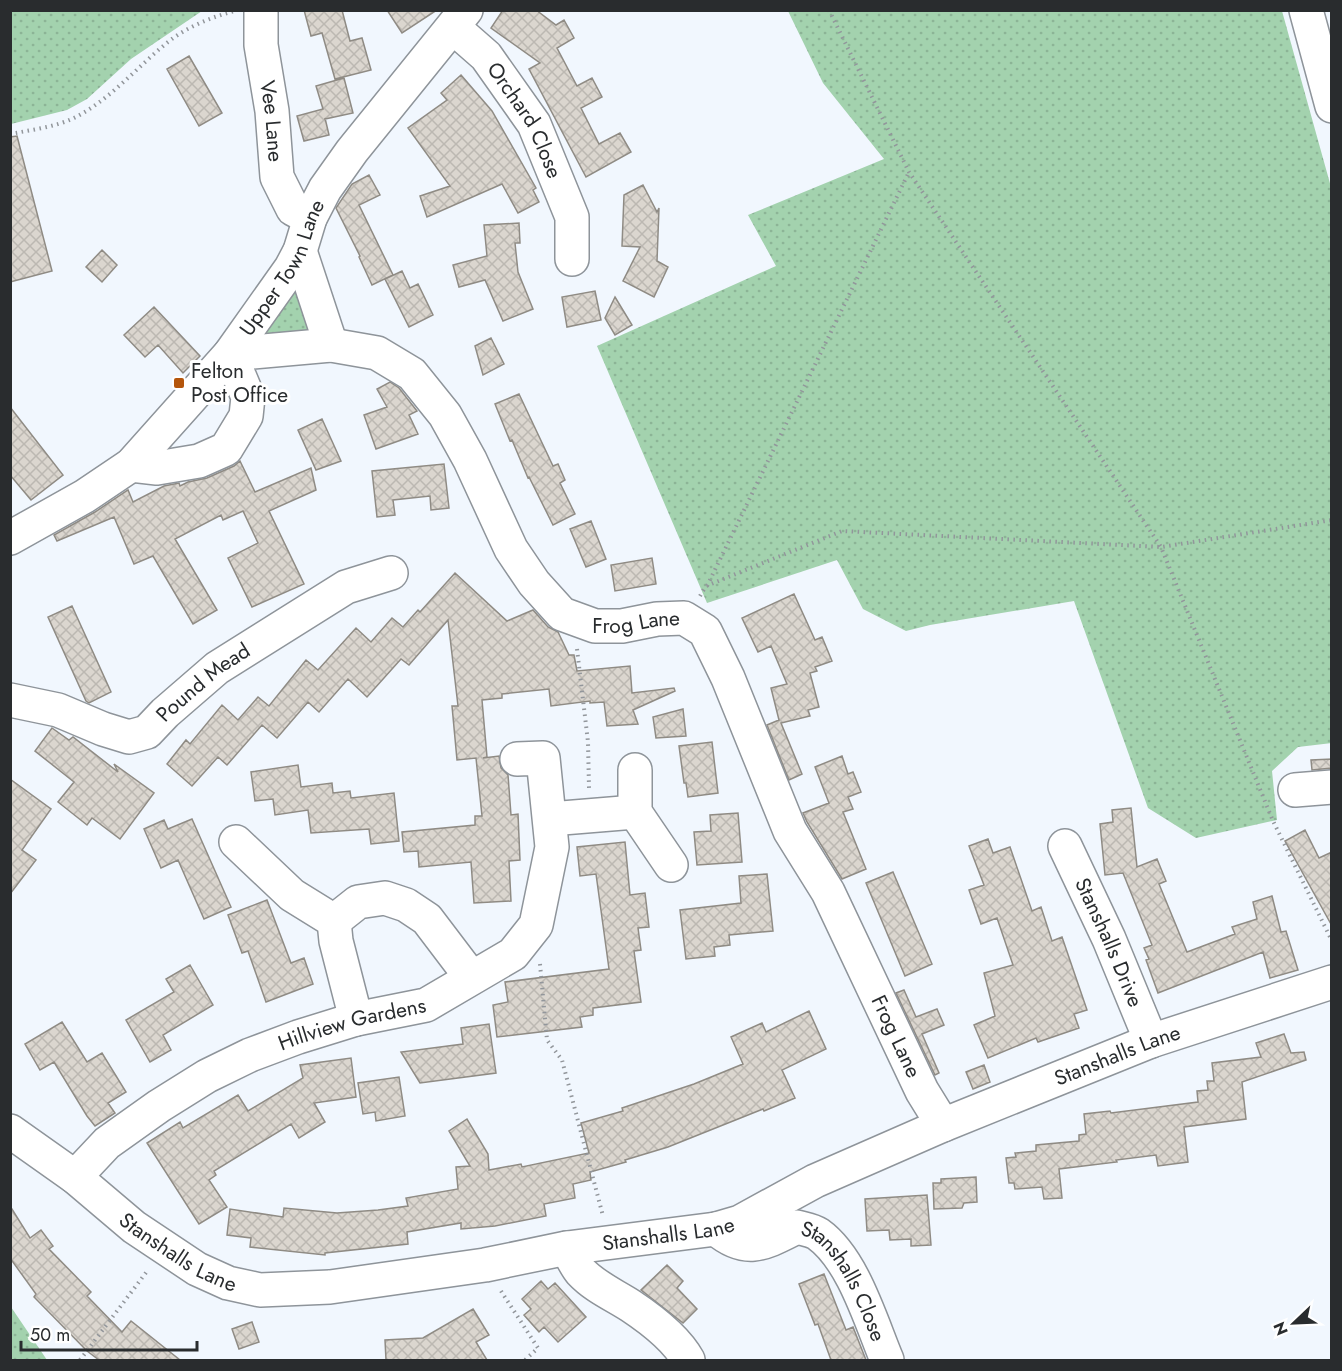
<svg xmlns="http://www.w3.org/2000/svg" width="1342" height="1371" viewBox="0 0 1342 1371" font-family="Jost,sans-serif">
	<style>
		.grass { fill: url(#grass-dots) }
		.building { fill: url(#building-cross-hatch); stroke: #8f8b84; stroke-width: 1.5 }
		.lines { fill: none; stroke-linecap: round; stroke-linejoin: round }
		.minor-casing { stroke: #8e949a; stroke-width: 36 }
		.path { stroke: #92969b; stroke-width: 4; stroke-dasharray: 1.5 4.5; stroke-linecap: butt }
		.minor { stroke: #fff; stroke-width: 33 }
		.poi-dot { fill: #b4550b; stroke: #fff; stroke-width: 2 }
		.labels { text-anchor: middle; stroke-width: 6; stroke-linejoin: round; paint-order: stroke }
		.street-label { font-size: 21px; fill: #292c2e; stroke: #fff }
		.poi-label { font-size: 21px; fill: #292c2e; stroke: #fff; text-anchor: start }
	</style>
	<defs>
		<pattern id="grass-dots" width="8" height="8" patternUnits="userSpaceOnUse" patternTransform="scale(1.5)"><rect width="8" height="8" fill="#a3d2ae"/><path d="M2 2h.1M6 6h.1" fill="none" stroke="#8cb496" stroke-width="1.8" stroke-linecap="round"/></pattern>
		<pattern id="building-cross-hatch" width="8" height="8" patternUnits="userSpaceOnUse" patternTransform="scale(1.5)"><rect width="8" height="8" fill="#dbd6cf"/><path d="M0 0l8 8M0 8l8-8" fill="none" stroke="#bcb8b2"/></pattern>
	</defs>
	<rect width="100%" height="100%" fill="#f1f7fe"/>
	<path class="grass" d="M 10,11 L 11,10 L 202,11 L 131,59 L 87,99 L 67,110 L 11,124 Z
		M 788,11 L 1282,11 L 1331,187 L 1332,743 L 1298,747 L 1272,771 L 1277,820 L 1196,838 L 1148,808 L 1074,601 L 930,625 L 906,631 L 863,609 L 837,560 L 707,603 L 597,346 L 776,266 L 748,215 L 884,159 L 823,83 Z
		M 294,277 L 317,342 L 247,341 Z
		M 11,1307 L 47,1360 L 11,1360 Z"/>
	<path class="building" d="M 304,10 L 342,10 L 350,41 L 362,38 L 371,70 L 335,79 L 322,33 L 311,36 Z
		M 387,10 L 437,10 L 402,33 Z
		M 503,10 L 536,10 L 556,25 L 564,20 L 574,38 L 557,48 L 577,86 L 592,78 L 602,97 L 581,108 L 599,144 L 620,133 L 631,152 L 586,177 L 529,69 L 540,63 L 491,28 Z
		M 189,56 L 222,113 L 199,126 L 167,69 Z
		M 461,75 L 492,111 L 536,188 L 533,190 L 539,202 L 518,213 L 502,184 L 427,217 L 420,196 L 450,186 L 408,128 L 447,100 L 441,93 Z
		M 344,78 L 353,113 L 325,119 L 325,118 L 329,135 L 304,141 L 297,116 L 323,109 L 316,86 Z
		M 17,136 L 52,271 L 10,282 L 10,137 Z
		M 369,175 L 380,195 L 359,205 L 393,275 L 372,285 L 359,257 L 360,256 L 336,208 L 352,184 Z
		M 643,185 L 657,212 L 659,208 L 657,261 L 668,267 L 654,297 L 623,281 L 640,247 L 622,246 L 624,195 Z
		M 519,223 L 520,243 L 515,243 L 518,272 L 533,309 L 503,321 L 485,280 L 459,287 L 453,265 L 487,256 L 484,225 Z
		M 102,250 L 117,265 L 102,282 L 86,267 Z
		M 402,271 L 410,288 L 418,284 L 433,315 L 409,327 L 385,279 Z
		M 595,291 L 601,320 L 567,327 L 562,297 Z
		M 615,297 L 632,325 L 615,335 L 605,318 Z
		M 154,307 L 200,356 L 183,373 L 158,345 L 145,357 L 124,335 Z
		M 491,338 L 504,364 L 483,375 L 475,346 Z
		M 390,382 L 399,388 L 417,411 L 409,415 L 418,434 L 376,449 L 364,415 L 387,407 L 377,389 Z
		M 519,394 L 553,466 L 558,464 L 565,480 L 560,483 L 575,514 L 553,525 L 529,477 L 528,478 L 512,440 L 510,441 L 495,404 Z
		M 10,407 L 63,475 L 31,500 L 10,475 Z
		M 322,419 L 341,461 L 316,470 L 298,430 Z
		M 240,461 L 255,492 L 311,468 L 316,490 L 269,511 L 304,584 L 252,607 L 228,558 L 258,543 L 243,511 L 223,520 L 221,515 L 175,539 L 217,610 L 193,624 L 153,556 L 134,564 L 114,517 L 57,541 L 54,535 L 95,512 L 128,490 L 133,502 L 164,486 L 179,483 L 180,486 L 188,482 L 207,478 L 234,466 Z
		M 444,464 L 449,508 L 431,510 L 430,496 L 393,500 L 395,515 L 377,517 L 372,471 Z
		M 591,521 L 606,559 L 586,567 L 570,529 Z
		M 652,558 L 656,584 L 615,591 L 611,565 Z
		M 455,573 L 507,621 L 533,610 L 548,627 L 558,632 L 569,655 L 574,655 L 577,671 L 630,666 L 632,693 L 674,688 L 675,691 L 633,710 L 638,724 L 607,726 L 604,702 L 590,703 L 590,701 L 551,706 L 549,689 L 502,694 L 502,698 L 482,700 L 487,757 L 483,758 L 499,756 L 501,768 L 508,775 L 511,815 L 518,814 L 520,860 L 509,861 L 511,901 L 474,903 L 471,862 L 419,867 L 418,851 L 404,852 L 402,832 L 475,825 L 475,816 L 482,816 L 476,758 L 457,760 L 452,706 L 458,706 L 448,620 L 409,665 L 401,659 L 367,697 L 348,679 L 319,712 L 308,702 L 277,738 L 262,725 L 227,765 L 218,757 L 192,786 L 167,764 L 186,740 L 190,744 L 222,705 L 238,720 L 258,697 L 269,706 L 306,660 L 318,670 L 356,628 L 371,642 L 392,618 L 403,627 L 418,610 L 420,612 Z
		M 794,594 L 815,640 L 822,637 L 832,661 L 815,667 L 817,671 L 810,673 L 819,707 L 808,710 L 810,716 L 781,723 L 802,774 L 789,780 L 767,725 L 779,720 L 771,688 L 787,684 L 771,646 L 758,652 L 742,618 Z
		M 72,606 L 111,692 L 89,703 L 86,701 L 48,617 Z
		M 683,709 L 686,736 L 656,738 L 653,717 Z
		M 52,728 L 69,740 L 73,737 L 118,772 L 114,764 L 154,793 L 120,839 L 92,818 L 87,825 L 58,802 L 74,782 L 35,751 Z
		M 712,742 L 718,793 L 688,797 L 686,783 L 684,783 L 679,746 Z
		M 842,756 L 848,774 L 853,772 L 861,792 L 848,797 L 853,809 L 843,812 L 866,869 L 842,879 L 807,822 L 803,813 L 829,803 L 815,767 Z
		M 1332,759 L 1332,768 L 1312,770 L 1311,760 Z
		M 298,765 L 301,787 L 332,783 L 333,793 L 350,791 L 351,798 L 394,793 L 399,841 L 371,844 L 369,829 L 311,833 L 308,810 L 275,815 L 273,799 L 255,801 L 251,772 Z
		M 10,779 L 51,809 L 22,850 L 36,860 L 10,894 Z
		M 1131,808 L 1137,867 L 1157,859 L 1166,881 L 1159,884 L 1187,952 L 1235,934 L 1232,927 L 1257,919 L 1253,902 L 1272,896 L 1281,932 L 1286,931 L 1298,970 L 1270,978 L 1263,952 L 1158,993 L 1146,960 L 1149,959 L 1144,948 L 1152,945 L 1123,873 L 1105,875 L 1100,824 L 1113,822 L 1112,810 Z
		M 738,813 L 742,862 L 697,865 L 694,832 L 711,831 L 710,815 Z
		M 192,819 L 231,907 L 204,919 L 178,860 L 161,868 L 144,829 L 164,820 L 168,829 Z
		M 1305,830 L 1319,858 L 1332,852 L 1332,926 L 1285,841 Z
		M 988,839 L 993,853 L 1010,847 L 1032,911 L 1041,907 L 1052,941 L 1062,937 L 1087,1010 L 1074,1014 L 1079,1028 L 1038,1042 L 1036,1038 L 988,1058 L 974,1025 L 995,1016 L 984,973 L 1013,965 L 997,918 L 981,924 L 969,890 L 984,885 L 969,846 Z
		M 625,842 L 630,895 L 645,893 L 649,927 L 638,928 L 641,950 L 634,951 L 641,1002 L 593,1008 L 593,1015 L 580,1017 L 582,1027 L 497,1037 L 493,1005 L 508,1002 L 505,982 L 609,969 L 596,874 L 580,876 L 577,847 Z
		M 893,872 L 932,964 L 905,976 L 866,883 Z
		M 767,874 L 773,931 L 729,935 L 730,945 L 714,947 L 715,956 L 686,959 L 680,910 L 741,903 L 739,876 Z
		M 267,900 L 291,963 L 304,958 L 313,984 L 266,1002 L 248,951 L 242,953 L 228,915 Z
		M 190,965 L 213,1005 L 163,1035 L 171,1050 L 150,1062 L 126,1020 L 174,992 L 166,979 Z
		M 904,990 L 916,1017 L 937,1009 L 944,1025 L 922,1034 L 939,1073 L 935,1075 L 896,993 Z
		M 809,1011 L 826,1049 L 782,1070 L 795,1098 L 764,1111 L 763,1109 L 668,1147 L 625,1160 L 626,1162 L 590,1172 L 591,1180 L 573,1184 L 575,1198 L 544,1204 L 546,1216 L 495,1226 L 461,1229 L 461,1223 L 407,1232 L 408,1244 L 325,1253 L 325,1255 L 250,1247 L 251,1238 L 227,1235 L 230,1209 L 283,1217 L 284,1208 L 337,1213 L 378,1210 L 408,1206 L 406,1198 L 458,1189 L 456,1167 L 470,1166 L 449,1131 L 467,1119 L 488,1154 L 489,1170 L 521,1164 L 522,1167 L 589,1153 L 581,1123 L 623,1111 L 622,1108 L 694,1084 L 743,1064 L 731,1037 L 762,1023 L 766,1032 Z
		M 62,1022 L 87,1062 L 102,1053 L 126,1092 L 108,1103 L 115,1113 L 95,1126 L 87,1116 L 54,1062 L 40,1070 L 25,1044 Z
		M 489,1024 L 496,1073 L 420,1083 L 401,1052 L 463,1044 L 461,1028 Z
		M 1284,1034 L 1291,1053 L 1304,1052 L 1306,1060 L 1242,1082 L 1246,1119 L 1184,1127 L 1188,1162 L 1158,1166 L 1156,1155 L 1116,1160 L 1117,1162 L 1059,1169 L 1062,1198 L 1044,1199 L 1042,1187 L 1015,1189 L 1014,1183 L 1009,1183 L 1006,1158 L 1016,1157 L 1015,1153 L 1036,1151 L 1036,1145 L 1079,1141 L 1079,1135 L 1086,1134 L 1084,1114 L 1110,1111 L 1111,1113 L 1198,1102 L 1197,1091 L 1208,1090 L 1207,1081 L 1214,1081 L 1212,1063 L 1261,1057 L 1256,1043 Z
		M 351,1058 L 356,1097 L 314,1103 L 325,1122 L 299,1138 L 291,1124 L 214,1171 L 216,1175 L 209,1180 L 227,1207 L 199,1224 L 147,1143 L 180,1122 L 183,1128 L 238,1095 L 248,1111 L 303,1078 L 300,1065 Z
		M 984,1065 L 990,1082 L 973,1089 L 966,1072 Z
		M 399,1077 L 405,1116 L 376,1121 L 375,1112 L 363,1114 L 358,1083 Z
		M 976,1177 L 977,1202 L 964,1203 L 962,1208 L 934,1209 L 933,1183 L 941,1183 L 941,1179 Z
		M 927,1195 L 931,1245 L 911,1246 L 911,1239 L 890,1240 L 889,1230 L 867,1231 L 865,1199 Z
		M 10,1206 L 30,1238 L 41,1230 L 53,1246 L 49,1249 L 91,1292 L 87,1296 L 122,1332 L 131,1321 L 180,1360 L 99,1360 L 87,1351 L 34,1297 L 36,1294 L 10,1258 Z
		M 667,1265 L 683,1281 L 677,1288 L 697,1309 L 683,1323 L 641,1290 Z
		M 824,1274 L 846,1330 L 853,1327 L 866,1360 L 831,1360 L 818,1324 L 815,1325 L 799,1284 Z
		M 541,1281 L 548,1289 L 555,1283 L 586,1317 L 558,1342 L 544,1327 L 539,1332 L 524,1315 L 531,1309 L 522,1299 Z
		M 473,1309 L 489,1335 L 476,1342 L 487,1360 L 386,1360 L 385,1340 L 423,1338 Z
		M 252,1322 L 259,1342 L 239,1349 L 232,1329 Z"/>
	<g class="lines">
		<defs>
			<g id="minor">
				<path id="s1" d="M 261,10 L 261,45 L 272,111 L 277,177 L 293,209 L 310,218"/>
				<path d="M 1306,10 L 1332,106"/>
				<path id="s2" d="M 454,28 L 486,56 L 534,124 L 572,217 L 572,259"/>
				<path d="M 300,251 L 331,345"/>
				<path id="s3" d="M 131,465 L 157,468 L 199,461 L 226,449 L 246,416 L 248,397 L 230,354 L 331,345 L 377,353 L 412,374 L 445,415 L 470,460 L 511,549 L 534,583 L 562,614 L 595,626 L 622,626 L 657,619 L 684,618 L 705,631 L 728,678 L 790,831 L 828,892 L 922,1091 L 943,1125"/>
				<path id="s4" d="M 10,538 L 85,496 L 131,465 L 230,354 L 291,268 L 300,251 L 310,218 L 325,189 L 352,151 L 466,10"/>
				<path id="s5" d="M 10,700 L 58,710 L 103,729 L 129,737 L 147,732 L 165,713 L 217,668 L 346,587 L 391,573"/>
				<path d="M 635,770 L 635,812 L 671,865"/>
				<path d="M 1295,790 L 1332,787"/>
				<path d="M 550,819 L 635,812"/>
				<path d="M 236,842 L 292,895 L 334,921 L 336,941 L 356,1019"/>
				<path id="s6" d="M 1065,846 L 1109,939 L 1151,1041"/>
				<path d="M 334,921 L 358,902 L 385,898 L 406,905 L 427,919 L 471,977"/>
				<path id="s7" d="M 10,1131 L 75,1177 L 134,1227 L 197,1269 L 228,1283 L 260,1290 L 330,1287 L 485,1265 L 567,1248 L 716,1229 L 740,1222 L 815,1181 L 943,1125 L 1151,1041 L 1332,982"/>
				<path id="s8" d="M 75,1177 L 107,1143 L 159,1106 L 207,1076 L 250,1055 L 298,1037 L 356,1019 L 426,1005 L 513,954 L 536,925 L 552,847 L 543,758 L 517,759"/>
				<path id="s9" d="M 716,1229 C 747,1255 765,1243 797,1227 C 804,1229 812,1230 818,1234 C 853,1259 871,1322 887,1360"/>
				<path d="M 567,1248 C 571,1255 575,1265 581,1272 C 595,1287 614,1295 631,1306 C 652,1320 676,1338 688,1360"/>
			</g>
		</defs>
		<use href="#minor" class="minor-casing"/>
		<path class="path" d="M 829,10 L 909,172 L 1161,547 L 1273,821 L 1332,941
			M 10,134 C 31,130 55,127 74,118 C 110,100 137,67 168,42 C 187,27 211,17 235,11
			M 707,586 L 909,172
			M 700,596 L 706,586 L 842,531 L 1161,547 L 1332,520
			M 577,649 L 588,742 L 589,788
			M 540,964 L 547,1040 L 562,1060 L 603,1216
			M 501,1291 L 538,1348 L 525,1360
			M 80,1360 L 148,1270"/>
		<use href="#minor" class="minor"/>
	</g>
	<rect class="poi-dot" x="173" y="377" width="12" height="12" rx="3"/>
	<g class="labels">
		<g class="street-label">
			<text dy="7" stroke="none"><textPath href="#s1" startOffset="112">Vee Lane</textPath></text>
			<text dy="7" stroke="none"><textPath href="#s2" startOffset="118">Orchard Close</textPath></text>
			<text dy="7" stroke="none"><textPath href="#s4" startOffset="392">Upper Town Lane</textPath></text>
			<text dy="7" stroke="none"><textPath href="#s3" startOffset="753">Frog Lane</textPath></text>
			<text dy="7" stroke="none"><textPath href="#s5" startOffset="219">Pound Mead</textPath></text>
			<text dy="7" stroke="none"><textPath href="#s6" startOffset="106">Stanshalls Drive</textPath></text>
			<text dy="7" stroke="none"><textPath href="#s8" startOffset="322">Hillview Gardens</textPath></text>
			<text dy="7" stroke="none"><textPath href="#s3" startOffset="1275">Frog Lane</textPath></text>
			<text dy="7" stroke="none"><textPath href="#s7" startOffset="1198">Stanshalls Lane</textPath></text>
			<text dy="7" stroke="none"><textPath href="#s7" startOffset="712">Stanshalls Lane</textPath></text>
			<text dy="7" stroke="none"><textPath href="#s7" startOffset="208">Stanshalls Lane</textPath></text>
			<text dy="7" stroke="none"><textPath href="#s9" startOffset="164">Stanshalls Close</textPath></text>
		</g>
		<g class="poi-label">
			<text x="191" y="378">Felton<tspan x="191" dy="24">Post Office</tspan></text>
		</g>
	</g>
	<rect width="1342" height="1371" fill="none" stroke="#292c2e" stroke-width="24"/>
	<g transform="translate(1294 1323) rotate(247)" stroke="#ffffff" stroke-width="4.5" paint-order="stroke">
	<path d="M0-4.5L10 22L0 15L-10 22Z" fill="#292c2e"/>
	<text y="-9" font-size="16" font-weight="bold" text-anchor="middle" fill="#292c2e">N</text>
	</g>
	<path d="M21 1341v9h176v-9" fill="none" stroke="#292c2e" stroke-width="3"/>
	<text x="30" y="1341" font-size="18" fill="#292c2e" stroke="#ffffff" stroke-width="4.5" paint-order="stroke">50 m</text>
</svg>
